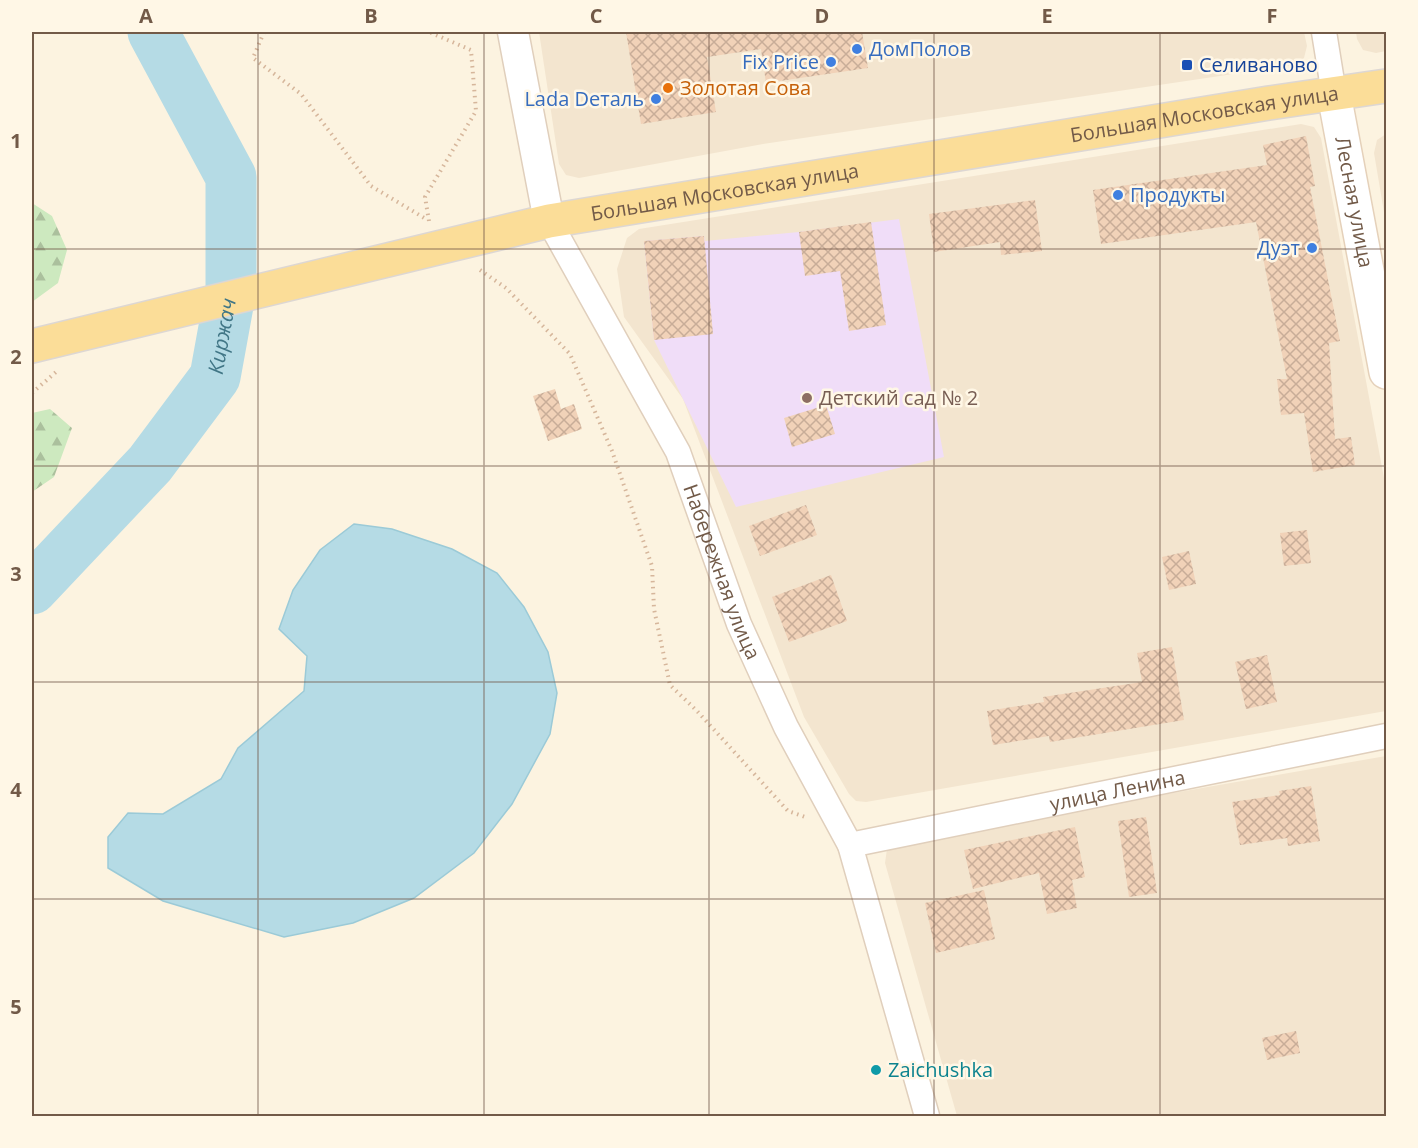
<svg xmlns="http://www.w3.org/2000/svg" width="1418" height="1148" viewBox="0 0 1418 1148" font-family="'Open Sans',sans-serif">
	<style>
		.residential { fill: #f3e5cf }
		.education { fill: #f0ddf8 }
		.forest { fill: url(#forest-firs) }
		.water { fill: #b5dbe5; stroke: #9bcad7; stroke-width: 1.5 }
		.lines { fill: none; stroke-linecap: round; stroke-linejoin: round }
		.river { stroke: #b5dbe5; stroke-width: 51 }
		.building { fill: url(#building-cross-hatch) }
		.minor-casing { stroke: #e0cfbc; stroke-width: 27 }
		.tertiary-casing { stroke: #e0cfbc; stroke-width: 33 }
		.secondary-casing { stroke: #e5d1ba; stroke-width: 36 }
		.primary-casing { stroke: #ddd7d3; stroke-width: 36 }
		.path { stroke: #d6b69b; stroke-width: 4; stroke-dasharray: 1.5 4.5; stroke-linecap: butt }
		.minor { stroke: #fff; stroke-width: 24 }
		.tertiary { stroke: #fff; stroke-width: 30 }
		.secondary { stroke: #fff; stroke-width: 33 }
		.primary { stroke: #fbdd98; stroke-width: 33 }
		.grid { fill: none; stroke: #725a48; stroke-width: 1.5; stroke-opacity: 0.55 }
		.shop-dot { fill: #3f7fe0; stroke: #fff7e6; stroke-width: 2 }
		.transit-dot { fill: #1a4fb4; stroke: #fff7e6; stroke-width: 2 }
		.food-dot { fill: #e8710a; stroke: #fff7e6; stroke-width: 2 }
		.education-dot { fill: #8d6e63; stroke: #fff7e6; stroke-width: 2 }
		.culture-dot { fill: #0f9aa8; stroke: #fff7e6; stroke-width: 2 }
		.labels { text-anchor: middle; stroke-width: 5; stroke-linejoin: round; paint-order: stroke }
		.shop-label { font-size: 20px; fill: #366cbe; stroke: #fff7e6; text-anchor: end }
		.transit-label { font-size: 20px; fill: #164399; stroke: #fff7e6; text-anchor: start }
		.food-label { font-size: 20px; fill: #c56008; stroke: #fff7e6; text-anchor: start }
		.street-label { font-size: 20px; fill: #725a48; stroke: #fff7e6 }
		.education-label { font-size: 20px; fill: #785e54; stroke: #fff7e6; text-anchor: start }
		.culture-label { font-size: 20px; fill: #0d838f; stroke: #fff7e6; text-anchor: start }
		.water-label { font-size: 21px; font-style: italic; fill: #417686; stroke: #fff7e6 }
		.neatline { fill: none; stroke: #725a48; stroke-width: 2 }
		.grid-label { font-size: 20px; text-anchor: middle; font-weight: bold; fill: #725a48 }
	</style>
	<defs>
		<pattern id="forest-firs" width="22" height="20" patternUnits="userSpaceOnUse" patternTransform="scale(1.5)"><rect width="22" height="20" fill="#cde9bf"/><path d="M5 1l3.5 6h-7zM16 11l3.5 6h-7z" fill="#abc09d"/></pattern>
		<pattern id="building-cross-hatch" width="8" height="8" patternUnits="userSpaceOnUse" patternTransform="scale(1.5)"><rect width="8" height="8" fill="#f1d2b8"/><path d="M0 0l8 8M0 8l8-8" fill="none" stroke="#c8ad98"/></pattern>
	</defs>
	<rect width="100%" height="100%" fill="#fcf3e0"/>
	<path class="residential" d="M 539,32 L 1304,32 L 1307,46 L 1304,58 L 1293,65 L 763,144 L 579,178 L 566,175 L 559,164 Z
		M 1356,32 L 1386,32 L 1386,51 L 1376,53 L 1363,50 L 1357,39 Z
		M 1301,124 L 1314,127 L 1321,138 L 1386,489 L 1386,711 L 866,802 L 856,801 L 849,794 L 804,717 L 683,399 L 624,317 L 617,269 L 627,238 L 639,229 Z
		M 1386,134 L 1386,224 L 1374,153 L 1377,140 Z
		M 1386,756 L 1386,1116 L 957,1116 L 885,863 L 887,849 L 898,841 Z"/>
	<path class="education" d="M 899,219 L 944,457 L 736,507 L 654,340 L 644,241 L 704,236 L 705,241 L 799,232 Z"/>
	<path class="forest" d="M 32,203 L 52,216 L 67,250 L 58,283 L 32,302 Z
		M 50,409 L 72,428 L 54,477 L 32,492 L 32,413 Z"/>
	<path class="water" d="M 354,524 L 392,529 L 452,549 L 497,573 L 524,607 L 548,652 L 557,693 L 550,734 L 512,804 L 474,853 L 414,898 L 353,923 L 284,937 L 163,901 L 108,868 L 108,837 L 128,813 L 163,814 L 221,779 L 238,748 L 304,691 L 307,656 L 279,629 L 293,590 L 320,550 Z"/>
	<g class="lines">
		<path class="river" id="s1" d="M 32,589 L 150,464 L 215,377 L 231,289 L 231,177 L 153,32"/>
	</g>
	<path class="building" d="M 626,32 L 862,32 L 868,68 L 766,83 L 761,49 L 707,57 L 716,112 L 641,124 Z
		M 1306,136 L 1315,186 L 1310,187 L 1340,341 L 1329,343 L 1335,439 L 1351,437 L 1355,465 L 1313,472 L 1304,413 L 1281,415 L 1277,379 L 1287,379 L 1256,222 L 1101,244 L 1093,190 L 1267,165 L 1263,145 Z
		M 1035,200 L 1042,251 L 1001,255 L 1000,242 L 934,252 L 929,214 Z
		M 871,222 L 886,325 L 849,331 L 840,271 L 805,276 L 799,232 Z
		M 704,236 L 713,334 L 654,340 L 644,241 Z
		M 555,389 L 561,409 L 574,404 L 582,429 L 548,441 L 533,396 Z
		M 826,405 L 835,434 L 792,447 L 784,418 Z
		M 806,505 L 817,535 L 760,556 L 749,526 Z
		M 1307,530 L 1311,563 L 1284,566 L 1280,533 Z
		M 1189,551 L 1196,584 L 1169,590 L 1162,557 Z
		M 831,575 L 847,621 L 789,642 L 772,597 Z
		M 1172,647 L 1184,720 L 1050,742 L 1049,736 L 993,745 L 987,711 L 1044,702 L 1043,697 L 1142,682 L 1137,653 Z
		M 1267,655 L 1277,702 L 1246,709 L 1235,662 Z
		M 1311,786 L 1320,841 L 1288,846 L 1287,838 L 1240,845 L 1232,802 L 1280,795 L 1279,791 Z
		M 1146,817 L 1157,893 L 1129,897 L 1118,821 Z
		M 1075,827 L 1085,877 L 1072,880 L 1077,908 L 1047,914 L 1039,873 L 973,889 L 964,850 Z
		M 984,890 L 995,939 L 936,953 L 925,903 Z
		M 1296,1031 L 1300,1053 L 1267,1060 L 1262,1038 Z"/>
	<g class="lines">
		<defs>
			<g id="minor">
				<path d="M 1324,32 L 1334,94"/>
				<path id="s2" d="M 549,221 L 678,452 L 739,624 L 786,727 L 850,845 L 927,1116"/>
				<path id="s3" d="M 850,845 L 1386,736"/>
			</g>
			<path id="tertiary" d="M 513,32 L 549,221"/>
			<g id="secondary">
				<path id="s4" d="M 1334,94 L 1386,372"/>
			</g>
			<g id="primary">
				<path id="s5" d="M 32,346 L 549,221 L 1269,103 L 1386,86"/>
			</g>
		</defs>
		<use href="#minor" class="minor-casing"/>
		<use href="#tertiary" class="tertiary-casing"/>
		<use href="#secondary" class="secondary-casing"/>
		<use href="#primary" class="primary-casing"/>
		<path class="path" d="M 264,32 L 253,58 L 301,94 L 371,186 L 426,219
			M 429,221 L 425,197 L 476,111 L 471,50 L 429,32
			M 480,270 L 506,288 L 570,354 L 612,451 L 652,566 L 654,609 L 670,685 L 697,711 L 788,811 L 805,817
			M 32,393 L 56,372"/>
		<use href="#minor" class="minor"/>
		<use href="#tertiary" class="tertiary"/>
		<use href="#secondary" class="secondary"/>
		<use href="#primary" class="primary"/>
	</g>
	<path class="grid" d="M 258,32 L 258,1116M 484,32 L 484,1116M 709,32 L 709,1116M 934,32 L 934,1116M 1160,32 L 1160,1116M 32,249 L 1386,249M 32,466 L 1386,466M 32,682 L 1386,682M 32,899 L 1386,899"/>
	<g class="shop-dot">
		<circle cx="857" cy="49" r="6"/>
		<circle cx="831" cy="62" r="6"/>
		<circle cx="656" cy="99" r="6"/>
		<circle cx="1118" cy="195" r="6"/>
		<circle cx="1312" cy="248" r="6"/>
	</g>
	<rect class="transit-dot" x="1181" y="59" width="12" height="12" rx="3"/>
	<circle class="food-dot" cx="668" cy="88" r="6"/>
	<circle class="education-dot" cx="807" cy="398" r="6"/>
	<circle class="culture-dot" cx="876" cy="1070" r="6"/>
	<g class="labels">
		<g class="shop-label">
			<text x="869" y="56" text-anchor="start">ДомПолов</text>
			<text x="819" y="69">Fix Price</text>
			<text x="644" y="106">Lada Dеталь</text>
			<text x="1130" y="202" text-anchor="start">Продукты</text>
			<text x="1300" y="255">Дуэт</text>
		</g>
		<g class="transit-label">
			<text x="1199" y="72">Селиваново</text>
		</g>
		<g class="food-label">
			<text x="680" y="95">Золотая Сова</text>
		</g>
		<g class="street-label">
			<text dy="7" stroke="none"><textPath href="#s5" startOffset="1196">Большая Московская улица</textPath></text>
			<text dy="7" stroke="none"><textPath href="#s5" startOffset="710">Большая Московская улица</textPath></text>
			<text dy="7" stroke="none"><textPath href="#s4" startOffset="110">Лесная улица</textPath></text>
			<text dy="7" stroke="none"><textPath href="#s2" startOffset="392">Набережная улица</textPath></text>
			<text dy="7" stroke="none"><textPath href="#s3" startOffset="273">улица Ленина</textPath></text>
		</g>
		<g class="education-label">
			<text x="819" y="405">Детский сад № 2</text>
		</g>
		<g class="culture-label">
			<text x="888" y="1077">Zaichushka</text>
		</g>
		<g class="water-label">
			<text dy="7" stroke="none"><textPath href="#s1" startOffset="322">Киржач</textPath></text>
		</g>
	</g>
	<rect width="1418" height="1148" fill="none" stroke="#fff7e6" stroke-width="66"/>
	<rect x="33" y="33" width="1352" height="1082" class="neatline"/>
	<g class="grid-label">
		<text x="146" y="23">A</text>
		<text x="371" y="23">B</text>
		<text x="596" y="23">C</text>
		<text x="822" y="23">D</text>
		<text x="1047" y="23">E</text>
		<text x="1272" y="23">F</text>
		<text x="16" y="148">1</text>
		<text x="16" y="364">2</text>
		<text x="16" y="581">3</text>
		<text x="16" y="797">4</text>
		<text x="16" y="1014">5</text>
	</g>
</svg>
